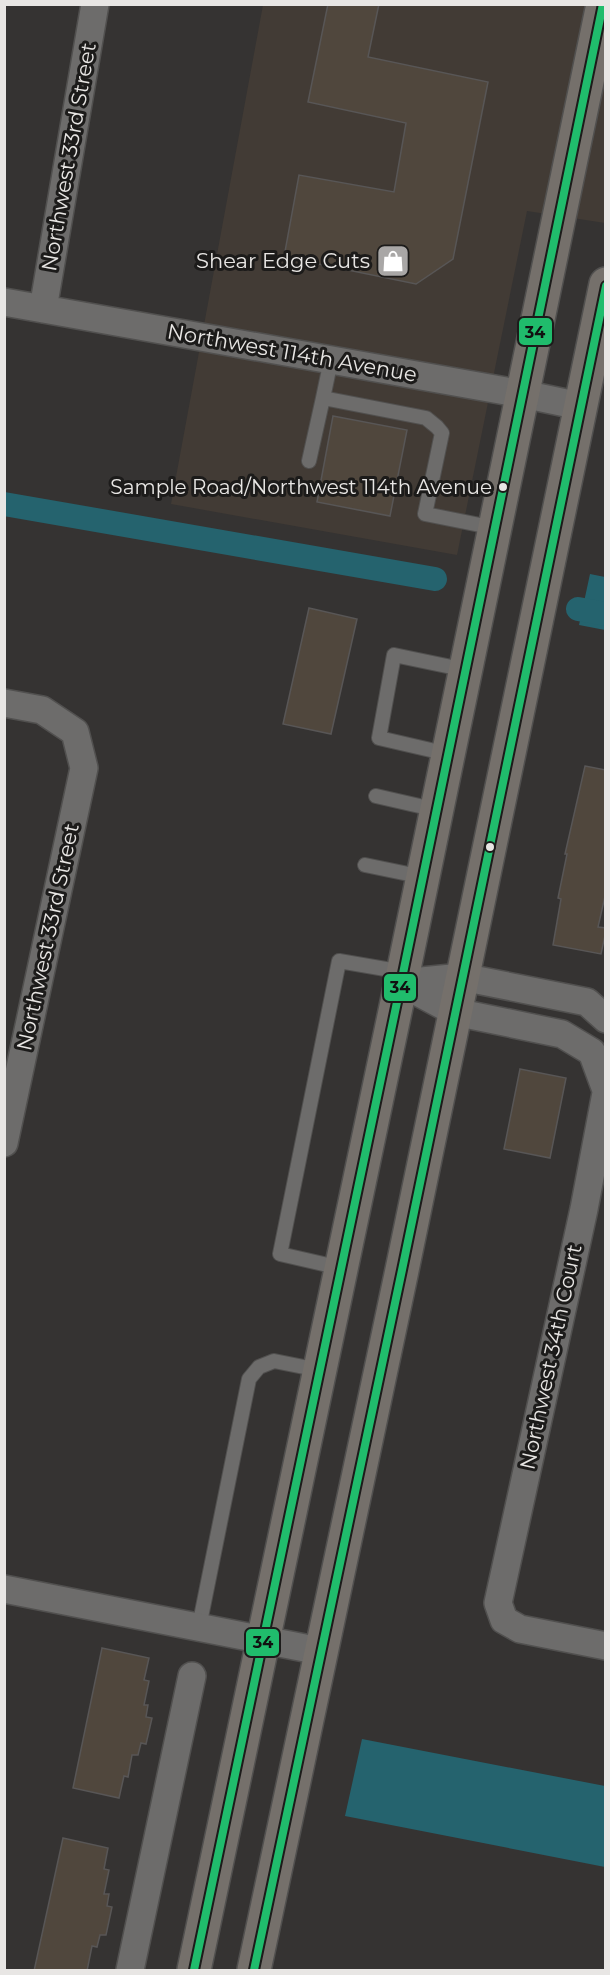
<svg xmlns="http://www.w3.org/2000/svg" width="610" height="1975" viewBox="0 0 610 1975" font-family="Montserrat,sans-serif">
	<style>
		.built { fill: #423b35 }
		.water { fill: #25636e }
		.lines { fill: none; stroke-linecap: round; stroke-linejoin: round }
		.canal { stroke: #25636e; stroke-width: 24 }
		.building { fill: #50473d; stroke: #585656; stroke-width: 1.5 }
		.lane-casing { stroke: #51504f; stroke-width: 16 }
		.street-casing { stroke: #51504f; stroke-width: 30 }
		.primary-casing { stroke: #51504f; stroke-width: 36 }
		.lane { stroke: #6d6c6b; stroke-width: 14 }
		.street { stroke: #6d6c6b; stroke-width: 27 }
		.primary { stroke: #75706b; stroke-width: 33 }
		.bus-1-casing { stroke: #1c1b1a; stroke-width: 12 }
		.bus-1 { stroke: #20bc6c; stroke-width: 8 }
		.bus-dot { fill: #e8e6e4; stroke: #1c1b1a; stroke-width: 2 }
		.labels { text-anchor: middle; stroke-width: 6; stroke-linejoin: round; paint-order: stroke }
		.bus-label { font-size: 20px; fill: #e8e6e4; stroke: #1c1b1a; text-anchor: end }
		.street-label { font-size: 21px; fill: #e8e6e4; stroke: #1c1b1a }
		.poi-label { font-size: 21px; fill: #e8e6e4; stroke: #1c1b1a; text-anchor: end }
		.line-badge { stroke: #1c1b1a; stroke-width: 2 }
		.pale-badge-label { font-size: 16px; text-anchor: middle; font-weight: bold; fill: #111 }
	</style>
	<rect width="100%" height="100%" fill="#353332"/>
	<path class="built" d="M 263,5 L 605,5 L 605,223 L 527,211 L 457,555 L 171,504 Z"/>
	<path class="water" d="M 590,574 L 605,577 L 605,630 L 579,625 Z
		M 362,1739 L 605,1786 L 605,1867 L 345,1816 Z"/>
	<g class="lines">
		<path class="canal" d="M 4,504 L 435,579
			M 578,609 L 606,614"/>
	</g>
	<path class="building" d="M 328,4 L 379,4 L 368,57 L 488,82 L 453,259 L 416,284 L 284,257 L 299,175 L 394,192 L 406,123 L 308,102 Z
		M 333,416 L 407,430 L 390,516 L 317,502 Z
		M 309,608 L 357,619 L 331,734 L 283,724 Z
		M 585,766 L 606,770 L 606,892 L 598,927 L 606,928 L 606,931 L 601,954 L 553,945 L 561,899 L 558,898 L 567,854 L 565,854 Z
		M 520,1069 L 566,1078 L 550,1158 L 504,1149 Z
		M 102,1648 L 149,1658 L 144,1680 L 149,1681 L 144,1705 L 148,1705 L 146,1717 L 152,1718 L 146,1744 L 141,1743 L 138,1755 L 132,1755 L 128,1777 L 124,1776 L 119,1798 L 73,1788 Z
		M 63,1838 L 108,1848 L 104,1869 L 109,1870 L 104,1894 L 109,1894 L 107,1906 L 112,1907 L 106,1935 L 100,1935 L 97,1947 L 92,1946 L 87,1971 L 34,1971 Z"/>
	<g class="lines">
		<defs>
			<path id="lane" d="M 323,398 L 331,360
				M 309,461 L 323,398 L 426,418 L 437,427 L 442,433 L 425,514 L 495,528
				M 448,754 L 379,738 L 394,655 L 466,670
				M 376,796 L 437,810
				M 365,865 L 423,877
				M 341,1268 L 280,1254 L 339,961 L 403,972
				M 199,1627 L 249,1379 L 259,1367 L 274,1361 L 319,1370"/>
			<path id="street" d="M 4,302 L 523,394 L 580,406
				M 43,309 L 95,4
				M 4,703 L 42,710 L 75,732 L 84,768 L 4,1143
				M 401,983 L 455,1012 L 562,1034 L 592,1052 L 606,1090
				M 401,983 L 462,977 L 587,1002 L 606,1019
				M 606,1093 L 584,1209 L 498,1603 L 504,1620 L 520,1629 L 606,1646
				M 4,1589 L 320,1651
				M 130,1970 L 192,1676"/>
			<path id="primary" d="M 194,1970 L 401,983 L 603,4
				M 254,1970 L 402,1270 L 606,284"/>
		</defs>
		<use href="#lane" class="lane-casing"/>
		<use href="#street" class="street-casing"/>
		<use href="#primary" class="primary-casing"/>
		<use href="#lane" class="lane"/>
		<use href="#street" class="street"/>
		<use href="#primary" class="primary"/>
		<defs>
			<path id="bus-1" d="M 194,1970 L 401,983 L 603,4
				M 254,1970 L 402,1270 L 606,286"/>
		</defs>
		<use href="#bus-1" class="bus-1-casing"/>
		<use href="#bus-1" class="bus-1"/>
	</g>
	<defs>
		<symbol id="shop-square" viewBox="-11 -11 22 22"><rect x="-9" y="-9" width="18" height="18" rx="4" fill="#a9a7a6" stroke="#1c1b1a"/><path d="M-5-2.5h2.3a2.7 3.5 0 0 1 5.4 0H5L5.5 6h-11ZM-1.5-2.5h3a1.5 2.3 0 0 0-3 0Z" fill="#fff"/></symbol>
	</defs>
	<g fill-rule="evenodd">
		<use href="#shop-square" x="374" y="242" width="38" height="38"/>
	</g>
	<g class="bus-dot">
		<circle cx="503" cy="487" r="5"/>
		<circle cx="490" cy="847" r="5"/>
	</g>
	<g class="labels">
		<g class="bus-label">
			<text x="492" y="494">Sample Road/Northwest 114th Avenue</text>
		</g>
		<g class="street-label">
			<text transform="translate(69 157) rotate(-80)" y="7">Northwest 33rd Street</text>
			<text transform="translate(292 353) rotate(10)" y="7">Northwest 114th Avenue</text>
			<text transform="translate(48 937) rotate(-78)" y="7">Northwest 33rd Street</text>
			<text transform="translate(551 1357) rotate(-78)" y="7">Northwest 34th Court</text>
		</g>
		<g class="poi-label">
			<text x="370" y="268">Shear Edge Cuts</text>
		</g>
	</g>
	<g class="line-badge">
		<rect x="518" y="317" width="35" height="29" rx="6" fill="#20bc6c"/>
		<rect x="383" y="973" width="34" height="29" rx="6" fill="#20bc6c"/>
		<rect x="245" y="1628" width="35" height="29" rx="6" fill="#20bc6c"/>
	</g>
	<g class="pale-badge-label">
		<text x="535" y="338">34</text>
		<text x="400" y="993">34</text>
		<text x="263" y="1648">34</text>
	</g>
	<rect width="610" height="1975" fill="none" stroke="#e8e6e4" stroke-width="12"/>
</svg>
